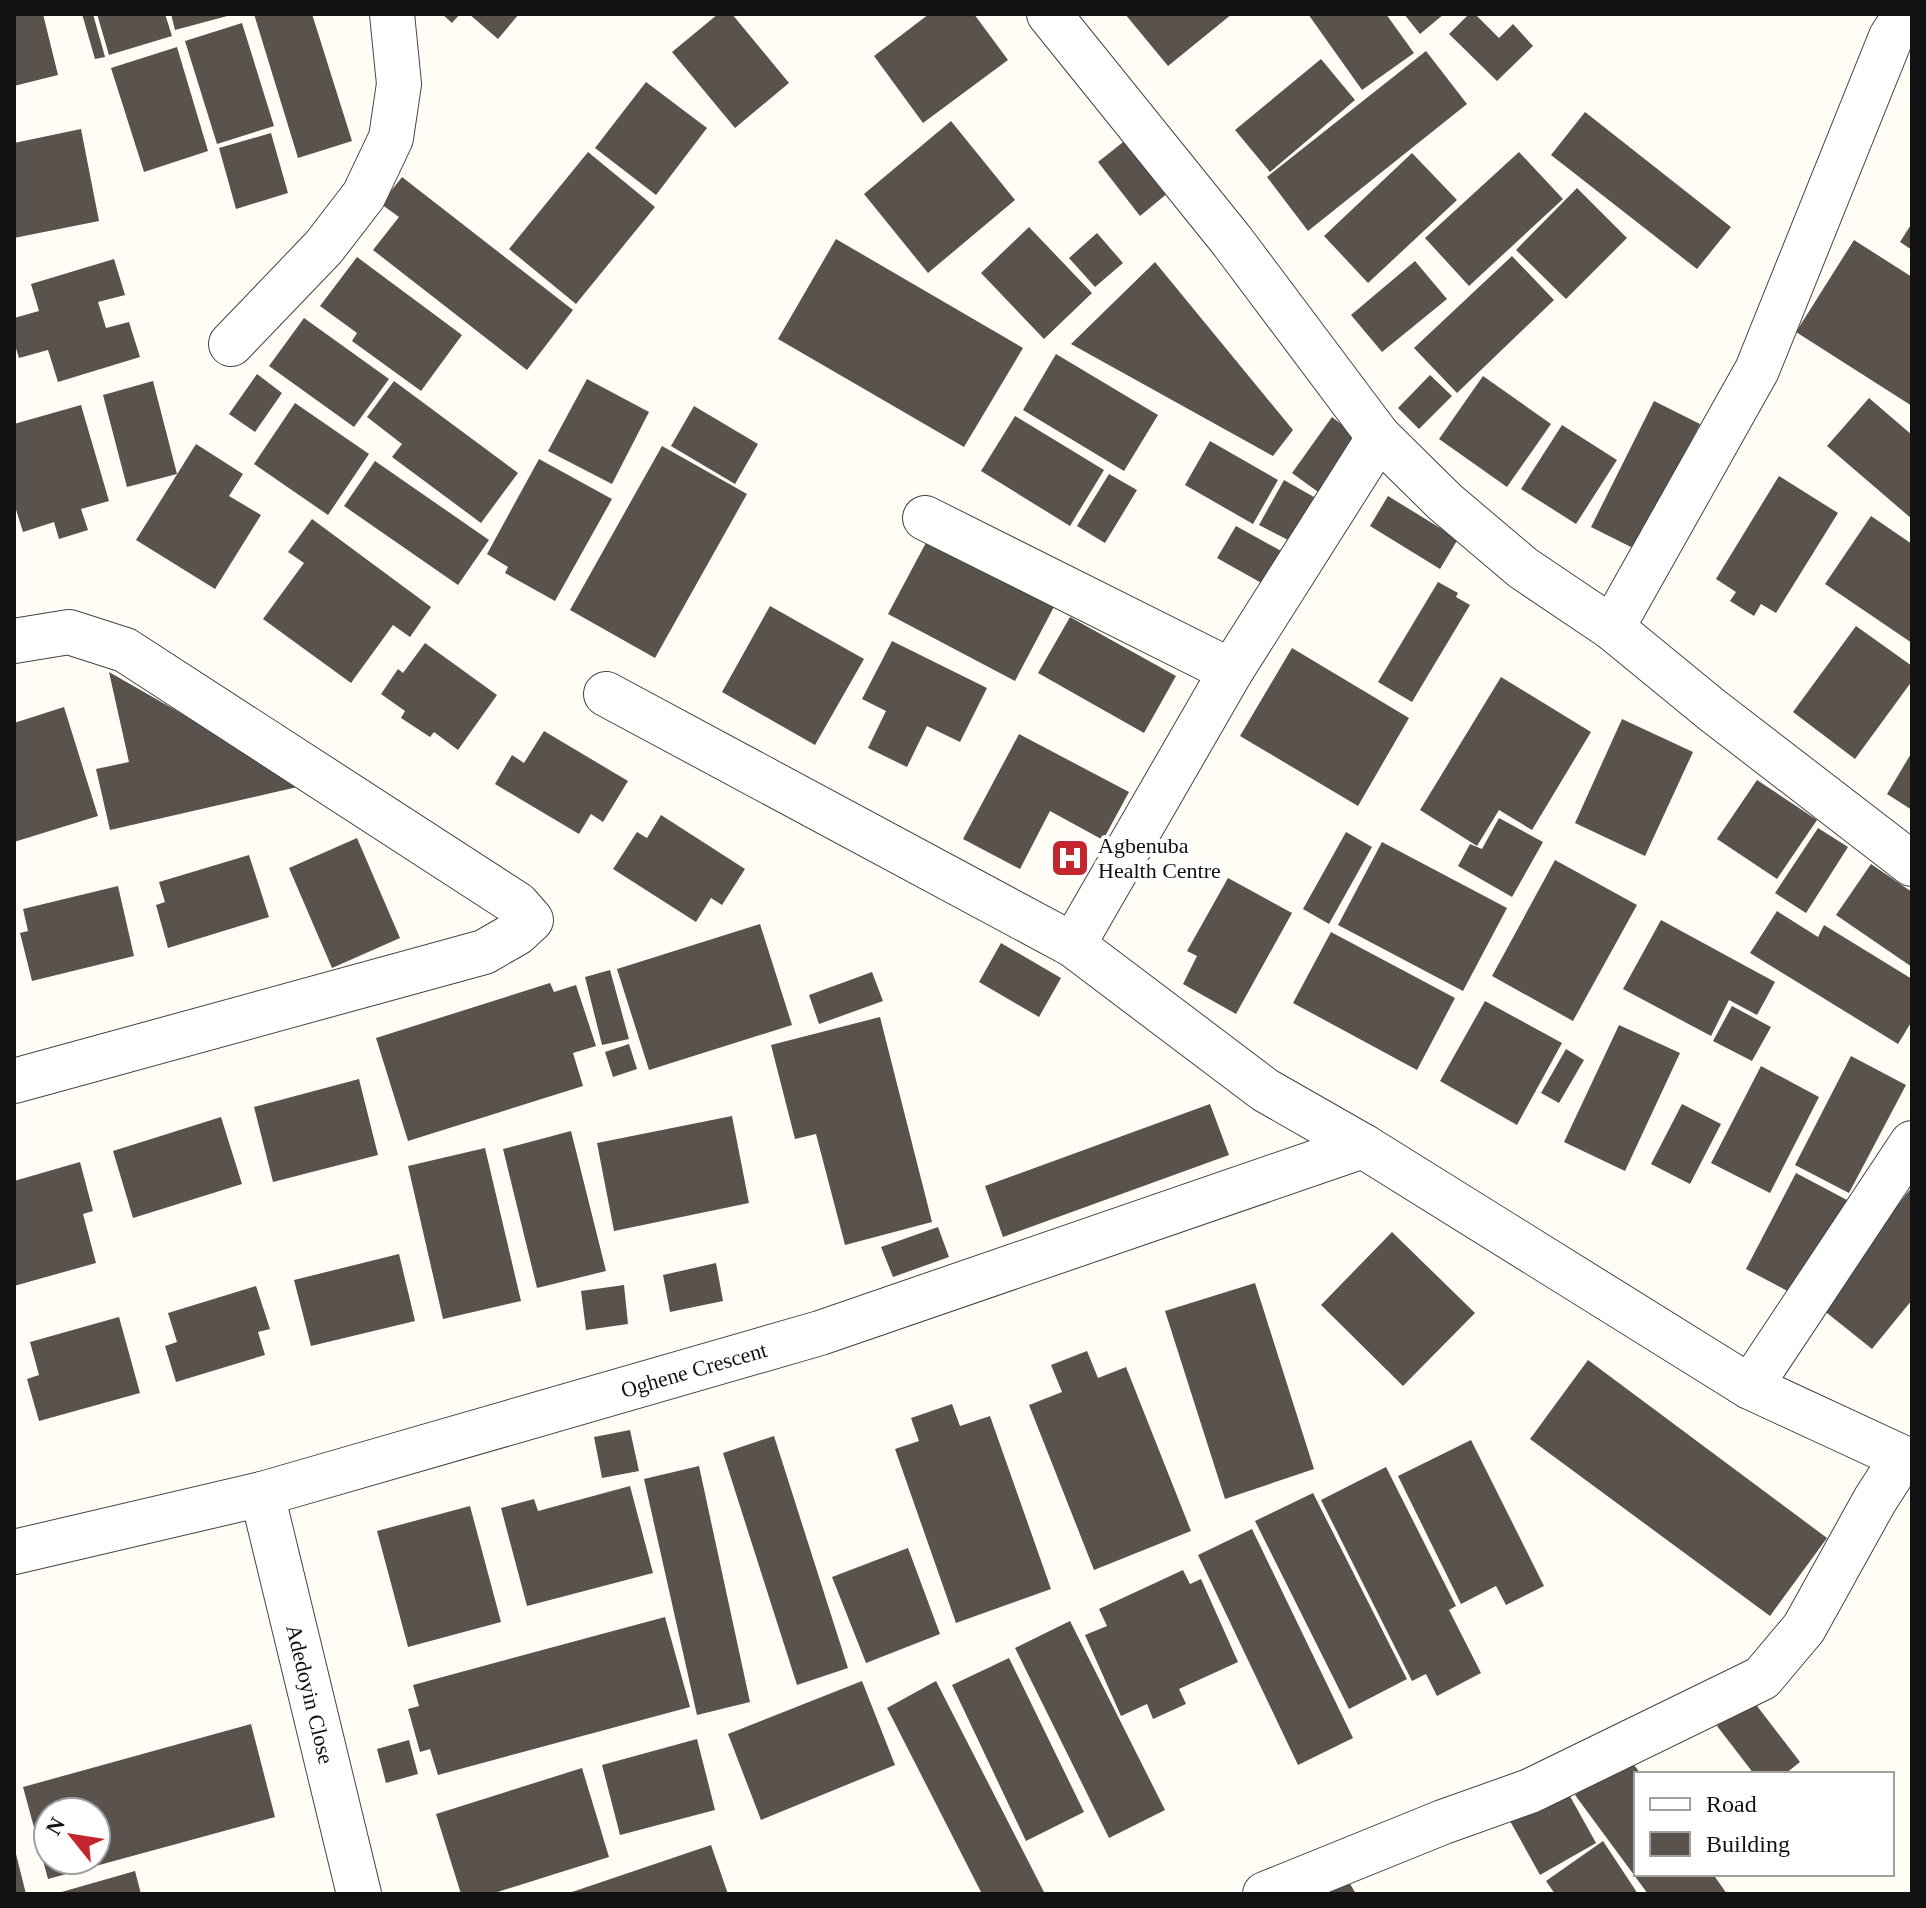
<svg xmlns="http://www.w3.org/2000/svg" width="1926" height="1908" viewBox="0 0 1926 1908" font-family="Georgia,serif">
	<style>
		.building { fill: #5a524d; fill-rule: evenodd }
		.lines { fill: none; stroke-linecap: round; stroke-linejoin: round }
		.minor-casing { stroke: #444; stroke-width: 46 }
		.minor { stroke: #fff; stroke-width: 44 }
		.labels { text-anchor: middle; stroke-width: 8; stroke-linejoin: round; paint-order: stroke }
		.poi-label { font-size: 22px; fill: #111; stroke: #fff; text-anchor: start }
		.street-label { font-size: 22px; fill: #111; stroke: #fff }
	</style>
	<rect width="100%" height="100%" fill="#fffdf5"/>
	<path class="building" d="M 14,14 L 43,14 L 58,75 L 14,86 Z
		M 82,14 L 93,14 L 105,57 L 95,59 Z
		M 97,14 L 165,14 L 172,36 L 109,55 Z
		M 171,14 L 231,14 L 231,15 L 175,30 Z
		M 254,14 L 312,14 L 352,141 L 298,158 Z
		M 442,14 L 460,14 L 452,23 Z
		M 469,14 L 519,14 L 498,39 Z
		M 718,14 L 732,14 L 789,83 L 735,128 L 672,52 Z
		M 929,14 L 974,14 L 1008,60 L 923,123 L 874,56 Z
		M 1125,14 L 1232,14 L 1168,66 Z
		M 1308,14 L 1386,14 L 1414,53 L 1362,90 Z
		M 1404,14 L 1444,14 L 1420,34 Z
		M 1469,14 L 1475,14 L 1499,38 L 1513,24 L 1533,46 L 1497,81 L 1449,34 Z
		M 242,23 L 274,126 L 217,144 L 185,41 Z
		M 177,47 L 208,151 L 144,172 L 111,68 Z
		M 1426,51 L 1467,104 L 1308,231 L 1267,177 Z
		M 1321,59 L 1355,100 L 1270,172 L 1235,130 Z
		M 646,82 L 707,128 L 656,195 L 595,148 Z
		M 1585,112 L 1731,227 L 1697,269 L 1551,155 Z
		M 951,121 L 1015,200 L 928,273 L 864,194 Z
		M 81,129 L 99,221 L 14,238 L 14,143 Z
		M 271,133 L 288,193 L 236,209 L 219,148 Z
		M 1127,139 L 1169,192 L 1140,216 L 1098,162 Z
		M 588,152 L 655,207 L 576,304 L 509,249 Z
		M 1519,152 L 1563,199 L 1469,286 L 1425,238 Z
		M 1412,153 L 1457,200 L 1368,283 L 1324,236 Z
		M 402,177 L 573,310 L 527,370 L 373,250 L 399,217 L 381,204 Z
		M 1577,188 L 1627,238 L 1566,299 L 1516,250 Z
		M 1912,223 L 1912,250 L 1900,242 Z
		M 1029,227 L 1092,293 L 1044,339 L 981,273 Z
		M 1097,233 L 1123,263 L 1095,287 L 1069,258 Z
		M 836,239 L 1023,348 L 964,447 L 778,339 Z
		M 1854,240 L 1912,277 L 1912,406 L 1796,332 Z
		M 1512,256 L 1554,300 L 1457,393 L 1414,348 Z
		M 357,257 L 462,335 L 421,391 L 352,341 L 357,333 L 320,306 Z
		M 114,259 L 125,295 L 98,302 L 106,328 L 129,322 L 140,357 L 58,382 L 48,350 L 19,358 L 14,342 L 14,318 L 39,311 L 31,284 Z
		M 1415,261 L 1447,299 L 1382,352 L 1351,315 Z
		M 1155,262 L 1293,430 L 1273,456 L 1071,344 Z
		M 304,318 L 389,379 L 354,427 L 269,366 Z
		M 1056,354 L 1158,415 L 1124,471 L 1023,410 Z
		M 257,374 L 282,393 L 255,432 L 229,414 Z
		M 1430,375 L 1452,396 L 1419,429 L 1398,408 Z
		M 1483,376 L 1551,424 L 1507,487 L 1439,439 Z
		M 587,379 L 649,412 L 612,484 L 548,451 Z
		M 153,381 L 177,474 L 127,487 L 103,395 Z
		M 394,381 L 518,473 L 481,523 L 392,457 L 402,444 L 367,417 Z
		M 1869,398 L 1912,435 L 1912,519 L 1827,446 Z
		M 1654,401 L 1700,424 L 1637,550 L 1591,527 Z
		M 295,403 L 369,454 L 328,515 L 254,464 Z
		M 81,405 L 109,501 L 81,509 L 88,530 L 59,539 L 54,522 L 23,532 L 14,503 L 14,424 Z
		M 694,406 L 758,444 L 735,484 L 671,446 Z
		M 1015,416 L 1104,470 L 1070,526 L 981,471 Z
		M 1332,417 L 1365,443 L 1325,497 L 1292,473 Z
		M 1562,425 L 1617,460 L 1576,524 L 1521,489 Z
		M 1210,441 L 1278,480 L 1253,524 L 1185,485 Z
		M 196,444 L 243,474 L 229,496 L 261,515 L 215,589 L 136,540 Z
		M 662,446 L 747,494 L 655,658 L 570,610 Z
		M 539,459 L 612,499 L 555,601 L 505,573 L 508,567 L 487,554 Z
		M 375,461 L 489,540 L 458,585 L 344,506 Z
		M 1109,474 L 1137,490 L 1105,543 L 1077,526 Z
		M 1779,476 L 1838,513 L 1776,613 L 1761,604 L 1754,616 L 1730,601 L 1736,592 L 1716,579 Z
		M 1284,480 L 1314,497 L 1290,541 L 1259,525 Z
		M 1388,496 L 1458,539 L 1440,569 L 1370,526 Z
		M 1871,516 L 1912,544 L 1912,643 L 1825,584 Z
		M 312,519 L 431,607 L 410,637 L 393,625 L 351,683 L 263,619 L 304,563 L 288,552 Z
		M 1236,526 L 1283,552 L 1265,585 L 1217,558 Z
		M 929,537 L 1056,603 L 1015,681 L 888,614 Z
		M 1438,582 L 1458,593 L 1456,597 L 1470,605 L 1412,702 L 1378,682 Z
		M 770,606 L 864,659 L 815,745 L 722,692 Z
		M 1070,617 L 1176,676 L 1144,733 L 1038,673 Z
		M 1856,626 L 1912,666 L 1912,681 L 1855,759 L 1793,712 Z
		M 892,641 L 987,688 L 960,742 L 927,726 L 907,767 L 868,748 L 886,711 L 862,699 Z
		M 425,643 L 497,695 L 458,750 L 434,732 L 430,737 L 401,718 L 405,711 L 381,694 L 398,669 L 403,673 Z
		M 1292,648 L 1409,718 L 1358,806 L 1240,736 Z
		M 109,672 L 306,785 L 110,830 L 96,769 L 129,762 Z
		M 1501,677 L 1591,732 L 1532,830 L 1499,810 L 1477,846 L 1420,810 Z
		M 64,707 L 98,816 L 14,842 L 14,723 Z
		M 1622,719 L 1693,752 L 1645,856 L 1575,823 Z
		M 544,731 L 628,781 L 603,822 L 591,814 L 579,834 L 495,784 L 512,755 L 524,763 Z
		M 1019,734 L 1129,792 L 1103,840 L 1050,811 L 1020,869 L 963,839 Z
		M 1912,752 L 1912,810 L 1887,794 Z
		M 1757,780 L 1817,820 L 1777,879 L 1717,839 Z
		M 661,815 L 745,869 L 722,905 L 711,898 L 696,922 L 613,869 L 637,832 L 647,838 Z
		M 1499,818 L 1543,842 L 1512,897 L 1458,866 L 1470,844 L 1482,849 Z
		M 1818,828 L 1848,847 L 1806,913 L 1775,893 Z
		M 1346,832 L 1372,847 L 1329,924 L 1303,909 Z
		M 357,838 L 400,938 L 332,968 L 289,868 Z
		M 1382,842 L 1507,908 L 1463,991 L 1338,925 Z
		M 249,855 L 269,917 L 168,948 L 156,905 L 165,902 L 159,882 Z
		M 1555,860 L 1637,905 L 1573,1021 L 1492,976 Z
		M 1871,864 L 1912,892 L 1912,967 L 1836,915 Z
		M 1228,878 L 1292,913 L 1236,1014 L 1183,984 L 1197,956 L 1187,951 Z
		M 118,886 L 134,956 L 32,981 L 20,933 L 28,931 L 23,909 Z
		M 1777,911 L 1818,937 L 1824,925 L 1912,979 L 1912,1021 L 1898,1044 L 1750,953 Z
		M 1661,920 L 1775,982 L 1757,1015 L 1729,1000 L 1711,1036 L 1623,989 Z
		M 760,924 L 792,1025 L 649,1070 L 617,969 Z
		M 1331,932 L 1455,998 L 1417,1070 L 1293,1003 Z
		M 1001,943 L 1061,978 L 1039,1017 L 979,982 Z
		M 610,970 L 629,1039 L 602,1045 L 585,977 Z
		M 872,972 L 883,1001 L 819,1024 L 809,995 Z
		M 550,983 L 554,992 L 576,985 L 596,1046 L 573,1053 L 583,1086 L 408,1141 L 376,1038 Z
		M 1485,1001 L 1562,1043 L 1517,1125 L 1440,1081 Z
		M 1732,1006 L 1771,1027 L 1752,1061 L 1713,1041 Z
		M 880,1017 L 932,1222 L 845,1245 L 816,1134 L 795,1139 L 771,1045 Z
		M 1619,1025 L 1680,1053 L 1625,1171 L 1564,1142 Z
		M 629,1044 L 637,1069 L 613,1077 L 605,1052 Z
		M 1566,1049 L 1584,1060 L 1559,1103 L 1541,1093 Z
		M 1851,1056 L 1906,1085 L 1849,1193 L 1795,1165 Z
		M 1761,1066 L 1819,1097 L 1770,1193 L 1711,1163 Z
		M 359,1079 L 378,1155 L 273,1182 L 254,1107 Z
		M 1210,1104 L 1229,1155 L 1003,1237 L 985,1186 Z
		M 1682,1104 L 1721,1124 L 1690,1184 L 1651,1164 Z
		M 732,1116 L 749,1203 L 614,1231 L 597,1143 Z
		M 221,1117 L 242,1184 L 133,1218 L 113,1151 Z
		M 571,1131 L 606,1271 L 537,1288 L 503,1149 Z
		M 485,1148 L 521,1301 L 443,1319 L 408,1166 Z
		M 80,1162 L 93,1211 L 83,1214 L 96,1263 L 14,1286 L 14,1181 Z
		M 1796,1173 L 1847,1200 L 1797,1296 L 1746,1269 Z
		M 1912,1187 L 1912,1300 L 1872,1349 L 1817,1305 Z
		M 938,1227 L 949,1257 L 893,1277 L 881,1247 Z
		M 1392,1232 L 1475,1313 L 1403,1386 L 1321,1305 Z
		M 399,1254 L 415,1321 L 311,1346 L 294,1280 Z
		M 716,1263 L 723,1301 L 670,1312 L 663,1275 Z
		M 1255,1283 L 1314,1469 L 1225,1499 L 1165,1311 Z
		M 624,1285 L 628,1324 L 586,1330 L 581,1291 Z
		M 256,1286 L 270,1329 L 258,1332 L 265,1355 L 176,1382 L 165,1346 L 177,1342 L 168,1313 Z
		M 119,1317 L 140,1393 L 39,1421 L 27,1379 L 39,1375 L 30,1342 Z
		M 1087,1351 L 1098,1378 L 1126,1367 L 1191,1531 L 1094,1570 L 1029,1405 L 1062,1392 L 1051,1365 Z
		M 1588,1360 L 1827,1538 L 1770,1616 L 1530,1439 Z
		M 952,1404 L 960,1426 L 990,1416 L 1051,1589 L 956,1623 L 895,1449 L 919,1441 L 911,1418 Z
		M 630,1430 L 639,1471 L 602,1478 L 594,1437 Z
		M 774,1436 L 848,1668 L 797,1685 L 723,1453 Z
		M 1471,1440 L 1544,1586 L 1506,1605 L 1496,1586 L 1461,1604 L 1398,1476 Z
		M 699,1466 L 750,1702 L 697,1715 L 644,1479 Z
		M 1386,1467 L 1456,1606 L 1449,1610 L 1481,1673 L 1437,1696 L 1426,1674 L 1412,1681 L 1321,1500 Z
		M 630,1486 L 653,1573 L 527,1606 L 501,1508 L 534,1499 L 538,1511 Z
		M 1313,1493 L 1407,1679 L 1349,1709 L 1255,1521 Z
		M 470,1506 L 501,1622 L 408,1647 L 377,1531 Z
		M 1252,1529 L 1353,1738 L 1298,1765 L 1198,1555 Z
		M 908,1548 L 940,1634 L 866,1663 L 832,1577 Z
		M 1183,1570 L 1190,1584 L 1201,1579 L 1238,1662 L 1179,1689 L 1186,1704 L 1153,1719 L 1147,1704 L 1121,1716 L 1085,1635 L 1107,1626 L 1099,1609 Z
		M 665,1617 L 690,1707 L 438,1775 L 430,1749 L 420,1752 L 408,1709 L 419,1706 L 413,1685 Z
		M 1070,1621 L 1165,1810 L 1109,1838 L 1015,1648 Z
		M 1009,1658 L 1084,1812 L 1026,1841 L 952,1685 Z
		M 862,1681 L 895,1765 L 761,1820 L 728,1734 Z
		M 936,1681 L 1045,1894 L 982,1894 L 887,1708 Z
		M 1751,1698 L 1800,1762 L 1785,1774 L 1754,1774 L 1717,1726 Z
		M 251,1724 L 275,1817 L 48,1879 L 23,1787 ZM 48,1812 L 96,1812 L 96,1860 L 48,1860 Z
		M 697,1739 L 715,1810 L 620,1835 L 602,1765 Z
		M 409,1740 L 418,1774 L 386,1783 L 377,1749 Z
		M 1627,1756 L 1641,1774 L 1636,1774 L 1636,1874 L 1713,1874 L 1727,1894 L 1648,1894 L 1575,1795 Z
		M 582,1768 L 609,1857 L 491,1894 L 461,1894 L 436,1814 Z
		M 1566,1789 L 1596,1843 L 1540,1875 L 1510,1821 Z
		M 1603,1841 L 1638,1894 L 1555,1894 L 1546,1881 Z
		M 711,1845 L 728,1894 L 569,1894 L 569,1893 Z
		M 14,1850 L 15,1850 L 26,1894 L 14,1894 Z
		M 135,1871 L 141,1894 L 59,1894 L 58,1893 Z
		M 1346,1877 L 1356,1894 L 1318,1894 Z"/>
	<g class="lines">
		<defs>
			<g id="minor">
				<path d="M 1049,14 L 1232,241 L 1379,437 L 1445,502 L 1523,568 L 1612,628 L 1712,710 L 1912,864"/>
				<path d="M 231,344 L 324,247 L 364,195 L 391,138 L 399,84 L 392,14"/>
				<path d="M 925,518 L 1231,671"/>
				<path d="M 1612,628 L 1757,370 L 1891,37 L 1906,14"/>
				<path d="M 14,641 L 69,632 L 125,650 L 517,904 L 531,920 L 517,933 L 484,952 L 14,1081"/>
				<path d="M 606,694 L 1073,945 L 1265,1090 L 1363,1146 L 1750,1387 L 1912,1462"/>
				<path d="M 1073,945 L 1231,671 L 1379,437"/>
				<path d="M 1750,1387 L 1912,1143"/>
				<path id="s1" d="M 262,1494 L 359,1894"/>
				<path id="s2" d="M 14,1552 L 262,1494 L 820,1333 L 1363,1146"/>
				<path d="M 1265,1894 L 1443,1822 L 1530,1791 L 1762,1678 L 1804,1628 L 1875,1500 L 1902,1458"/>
			</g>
		</defs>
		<use href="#minor" class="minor-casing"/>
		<use href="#minor" class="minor"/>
	</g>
	<defs>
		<symbol id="hospital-square" viewBox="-11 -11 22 22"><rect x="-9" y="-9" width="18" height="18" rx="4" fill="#c4262e" stroke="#fff"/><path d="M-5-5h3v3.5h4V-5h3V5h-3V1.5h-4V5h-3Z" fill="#fff"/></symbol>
	</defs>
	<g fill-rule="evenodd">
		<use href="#hospital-square" x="1048" y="836" width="44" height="44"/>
	</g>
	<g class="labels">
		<g class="poi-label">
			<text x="1098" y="853">Agbenuba<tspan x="1098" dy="25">Health Centre</tspan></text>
		</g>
		<g class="street-label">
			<text dy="8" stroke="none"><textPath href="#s2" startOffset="704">Oghene Crescent</textPath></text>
			<text dy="8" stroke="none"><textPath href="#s1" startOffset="206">Adedoyin Close</textPath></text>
		</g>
	</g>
	<rect width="1926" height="1908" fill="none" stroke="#111111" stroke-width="32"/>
	<rect x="1634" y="1772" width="260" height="104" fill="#ffffff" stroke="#a0a0a0" stroke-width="2"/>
	<rect x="1650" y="1798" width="40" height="12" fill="#ffffff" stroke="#a0a0a0" stroke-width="2"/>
	<text x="1706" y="1812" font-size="24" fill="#111111">Road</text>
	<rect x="1650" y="1832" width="40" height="24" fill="#5a524d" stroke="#a0a0a0" stroke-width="2"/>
	<text x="1706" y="1852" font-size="24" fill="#111111">Building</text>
	<g transform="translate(72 1836) rotate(300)"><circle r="38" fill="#ffffff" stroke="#a0a0a0" stroke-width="2"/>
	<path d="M0-6L14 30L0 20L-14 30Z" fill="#c4262e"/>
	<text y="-12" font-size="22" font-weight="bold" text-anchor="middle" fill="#111111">N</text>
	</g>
</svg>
